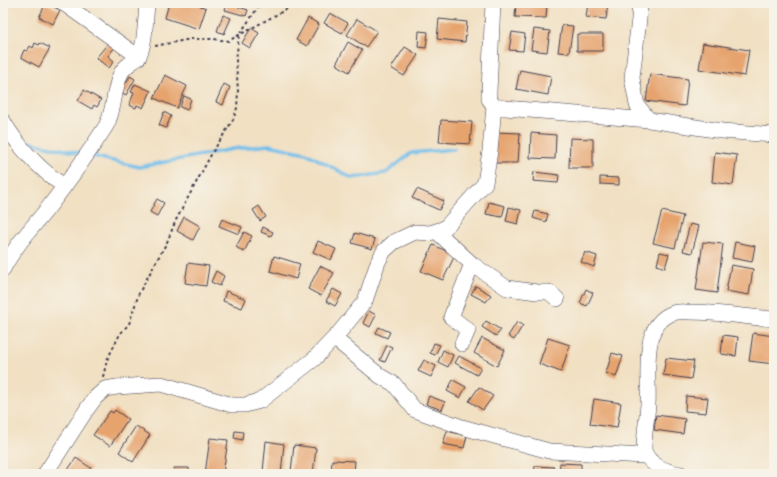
<svg xmlns="http://www.w3.org/2000/svg" width="777" height="477" viewBox="0 0 777 477" font-family="Itim,sans-serif">
	<style>
		.lines { fill: none; stroke-linecap: round; stroke-linejoin: round }
		.stream { stroke: #71bdea; stroke-width: 3.5 }
		.building { fill: #e6a36d }
		.minor-casing { stroke: #413e4f; stroke-width: 16 }
		.path { stroke: #413e4f; stroke-width: 2; stroke-dasharray: 3 3; stroke-linecap: butt }
		.minor { stroke: #fff; stroke-width: 15 }
	</style>
	<rect width="100%" height="100%" fill="#f7f3e8"/>
	<filter id="ink" filterUnits="userSpaceOnUse"><feTurbulence type="fractalNoise" baseFrequency=".025" numOctaves="2"/><feDisplacementMap in="SourceGraphic" scale="8" xChannelSelector="R" yChannelSelector="G"/><feConvolveMatrix kernelMatrix="1 2 1 2 8 2 1 2 1" color-interpolation-filters="sRGB"/></filter>
	<filter id="wash" filterUnits="userSpaceOnUse"><feTurbulence type="fractalNoise" baseFrequency=".012" numOctaves="4" result="noise"/><feDisplacementMap in="SourceGraphic" scale="16" xChannelSelector="R" yChannelSelector="G"/><feGaussianBlur stdDeviation="0.9" result="paint"/><feColorMatrix in="noise" values="0 0 0 0 0 0 0 0 0 0 0 0 0 0 0 0 0 1.4 0 .05"/><feComposite in="paint" operator="in"/></filter>
	<g filter="url(#wash)">
		<rect width="100%" height="100%" fill="#f1e0c2"/>
		<g class="lines">
			<path class="stream" d="M 23,141 L 84,154
				M 92,156 L 139,167 L 233,149 L 269,145 L 306,153 L 352,178 L 386,173 L 411,153 L 454,149"/>
		</g>
		<g id="blocks">
			<path class="building" d="M 46,3 L 60,10 L 53,24 L 39,17 Z
				M 169,3 L 192,3 L 206,8 L 199,29 L 165,18 Z
				M 227,3 L 237,3 L 236,6 L 248,10 L 246,16 L 225,10 Z
				M 516,3 L 547,3 L 546,18 L 515,17 Z
				M 588,3 L 608,3 L 606,19 L 586,17 Z
				M 330,13 L 348,23 L 342,33 L 324,23 Z
				M 223,15 L 231,18 L 224,34 L 217,31 Z
				M 308,18 L 319,24 L 307,46 L 296,40 Z
				M 357,19 L 377,31 L 366,47 L 347,35 Z
				M 439,19 L 467,22 L 465,42 L 437,39 Z
				M 562,25 L 573,26 L 569,53 L 558,52 Z
				M 251,28 L 259,33 L 250,48 L 242,43 Z
				M 534,29 L 550,31 L 547,52 L 531,50 Z
				M 419,31 L 428,32 L 426,48 L 418,47 Z
				M 512,32 L 525,34 L 523,51 L 509,50 Z
				M 577,34 L 603,34 L 603,51 L 577,51 Z
				M 109,42 L 115,47 L 108,56 L 114,61 L 109,68 L 96,58 Z
				M 348,42 L 362,50 L 349,72 L 336,64 Z
				M 35,43 L 39,45 L 40,43 L 50,48 L 39,67 L 21,57 L 24,50 L 27,51 L 30,46 L 33,48 Z
				M 703,43 L 749,50 L 745,76 L 699,69 Z
				M 405,47 L 418,55 L 404,76 L 391,68 Z
				M 520,70 L 551,76 L 548,95 L 516,89 Z
				M 650,74 L 688,79 L 685,106 L 646,101 Z
				M 165,75 L 187,86 L 177,108 L 154,98 Z
				M 130,76 L 135,79 L 126,95 L 118,90 L 123,81 L 126,83 Z
				M 135,84 L 151,91 L 143,108 L 137,105 L 136,108 L 129,105 L 134,93 L 131,92 Z
				M 224,84 L 230,87 L 223,105 L 216,102 Z
				M 84,90 L 101,100 L 97,107 L 94,105 L 92,109 L 78,101 Z
				M 184,96 L 191,99 L 187,110 L 180,107 Z
				M 164,112 L 171,116 L 166,128 L 159,125 Z
				M 441,120 L 472,122 L 470,144 L 439,142 Z
				M 496,132 L 520,133 L 518,163 L 494,163 Z
				M 531,133 L 556,135 L 555,159 L 530,158 Z
				M 570,138 L 593,139 L 593,168 L 569,168 Z
				M 715,152 L 737,155 L 733,185 L 712,182 Z
				M 534,172 L 559,175 L 558,183 L 533,181 Z
				M 600,177 L 619,178 L 619,185 L 600,184 Z
				M 417,189 L 444,201 L 439,210 L 412,198 Z
				M 157,199 L 164,203 L 157,216 L 150,212 Z
				M 489,202 L 505,206 L 502,217 L 486,214 Z
				M 259,206 L 266,217 L 260,221 L 253,210 Z
				M 509,207 L 521,210 L 518,224 L 506,221 Z
				M 535,211 L 548,214 L 546,222 L 533,218 Z
				M 662,211 L 683,216 L 675,248 L 653,243 Z
				M 184,217 L 200,226 L 193,240 L 177,231 Z
				M 222,219 L 242,227 L 239,234 L 219,226 Z
				M 690,224 L 699,226 L 692,253 L 683,251 Z
				M 263,227 L 273,232 L 271,236 L 261,232 Z
				M 244,232 L 252,236 L 244,252 L 236,247 Z
				M 355,233 L 375,239 L 372,249 L 352,243 Z
				M 318,241 L 336,249 L 331,260 L 313,252 Z
				M 703,242 L 723,244 L 717,293 L 696,290 Z
				M 735,242 L 755,246 L 752,262 L 732,258 Z
				M 433,245 L 455,255 L 443,280 L 421,271 Z
				M 585,252 L 597,256 L 594,267 L 581,262 Z
				M 660,252 L 669,254 L 665,268 L 657,265 Z
				M 274,256 L 300,264 L 296,279 L 270,271 Z
				M 188,263 L 209,266 L 206,286 L 185,283 Z
				M 731,265 L 753,269 L 749,295 L 726,291 Z
				M 320,266 L 334,273 L 321,296 L 308,289 Z
				M 216,271 L 224,276 L 220,286 L 211,282 Z
				M 476,286 L 491,295 L 486,302 L 471,294 Z
				M 333,289 L 342,294 L 335,306 L 326,301 Z
				M 586,289 L 593,293 L 587,306 L 580,303 Z
				M 226,291 L 246,299 L 242,308 L 223,301 Z
				M 369,311 L 376,315 L 370,327 L 363,323 Z
				M 486,321 L 501,330 L 496,336 L 482,327 Z
				M 517,322 L 523,325 L 514,340 L 508,336 Z
				M 379,327 L 390,332 L 387,338 L 376,333 Z
				M 753,333 L 774,336 L 774,364 L 749,361 Z
				M 723,335 L 738,337 L 736,356 L 721,354 Z
				M 482,338 L 505,350 L 497,366 L 474,353 Z
				M 548,338 L 570,345 L 561,372 L 539,364 Z
				M 434,343 L 440,345 L 435,355 L 430,353 Z
				M 387,345 L 392,347 L 385,362 L 380,360 Z
				M 443,350 L 453,355 L 448,367 L 438,362 Z
				M 612,353 L 623,356 L 616,377 L 606,373 Z
				M 459,356 L 481,368 L 477,375 L 455,363 Z
				M 666,358 L 694,361 L 691,379 L 663,375 Z
				M 424,360 L 436,366 L 431,377 L 418,371 Z
				M 453,380 L 466,387 L 460,398 L 447,391 Z
				M 479,387 L 493,396 L 483,410 L 469,401 Z
				M 429,396 L 445,402 L 442,410 L 426,404 Z
				M 686,396 L 708,398 L 706,413 L 685,411 Z
				M 594,399 L 621,403 L 617,428 L 590,424 Z
				M 115,410 L 128,419 L 110,446 L 93,435 L 110,411 L 113,413 Z
				M 656,415 L 685,419 L 683,434 L 654,430 Z
				M 136,426 L 150,435 L 133,462 L 119,452 Z
				M 235,431 L 243,432 L 242,440 L 234,438 Z
				M 447,431 L 467,436 L 464,448 L 443,444 Z
				M 210,438 L 228,440 L 223,474 L 205,474 Z
				M 266,441 L 284,444 L 281,474 L 263,472 Z
				M 294,445 L 316,448 L 313,474 L 291,472 Z
				M 76,458 L 91,468 L 87,474 L 65,474 Z
				M 332,460 L 355,461 L 354,474 L 331,474 Z
				M 560,463 L 581,464 L 581,474 L 559,474 Z
				M 535,466 L 554,467 L 553,474 L 534,474 Z
				M 174,468 L 189,468 L 189,474 L 173,474 Z
				M 592,471 L 606,473 L 606,474 L 592,474 Z"/>
		</g>
	</g>
	<g filter="url(#ink)">
		<use href="#blocks" fill-opacity="0" stroke="#413e4f" stroke-width="1"/>
		<g class="lines">
			<defs>
				<path id="minor" d="M 63,3 L 139,57
					M 493,3 L 489,92 L 489,99 L 494,106 L 505,108 L 649,120
					M 640,3 L 639,19 L 632,78 L 637,105 L 649,120 L 722,131 L 774,135
					M 3,121 C 18,146 39,169 64,186
					M 436,231 L 472,264 L 507,288 L 537,292 L 549,292 L 557,299
					M 3,269 C 14,247 32,228 48,208 C 68,182 88,154 106,126 C 115,110 113,90 121,73 C 125,65 134,62 138,57 C 145,49 146,14 147,3
					M 334,338 L 380,376 L 394,384 L 415,410 L 462,427 L 549,451 L 645,456
					M 462,344 L 468,330 L 451,317 L 472,264
					M 45,474 L 87,409 L 95,398 L 105,389 L 117,387 L 161,384 L 232,405 L 245,405 L 260,401 L 314,359 L 338,334 L 365,301 L 378,262 L 384,251 L 394,242 L 415,232 L 430,233 L 445,228 L 485,183 L 490,151 L 494,106
					M 681,474 C 667,472 648,465 644,450 C 644,434 647,419 648,404 C 650,377 639,325 673,313 C 678,311 684,312 689,312 C 717,312 746,317 774,319"/>
			</defs>
			<use href="#minor" class="minor-casing"/>
			<path class="path" d="M 155,46 L 191,39 L 214,39 L 228,41 L 298,3
				M 103,377 L 107,360 L 120,334 L 129,324 L 139,293 L 167,242 L 176,220 L 212,153 L 233,120 L 237,108 L 238,91 L 236,61 L 239,35 L 261,3"/>
			<use href="#minor" class="minor"/>
		</g>
	</g>
	<rect width="777" height="477" fill="none" stroke="#f7f3e8" stroke-width="16"/>
</svg>
